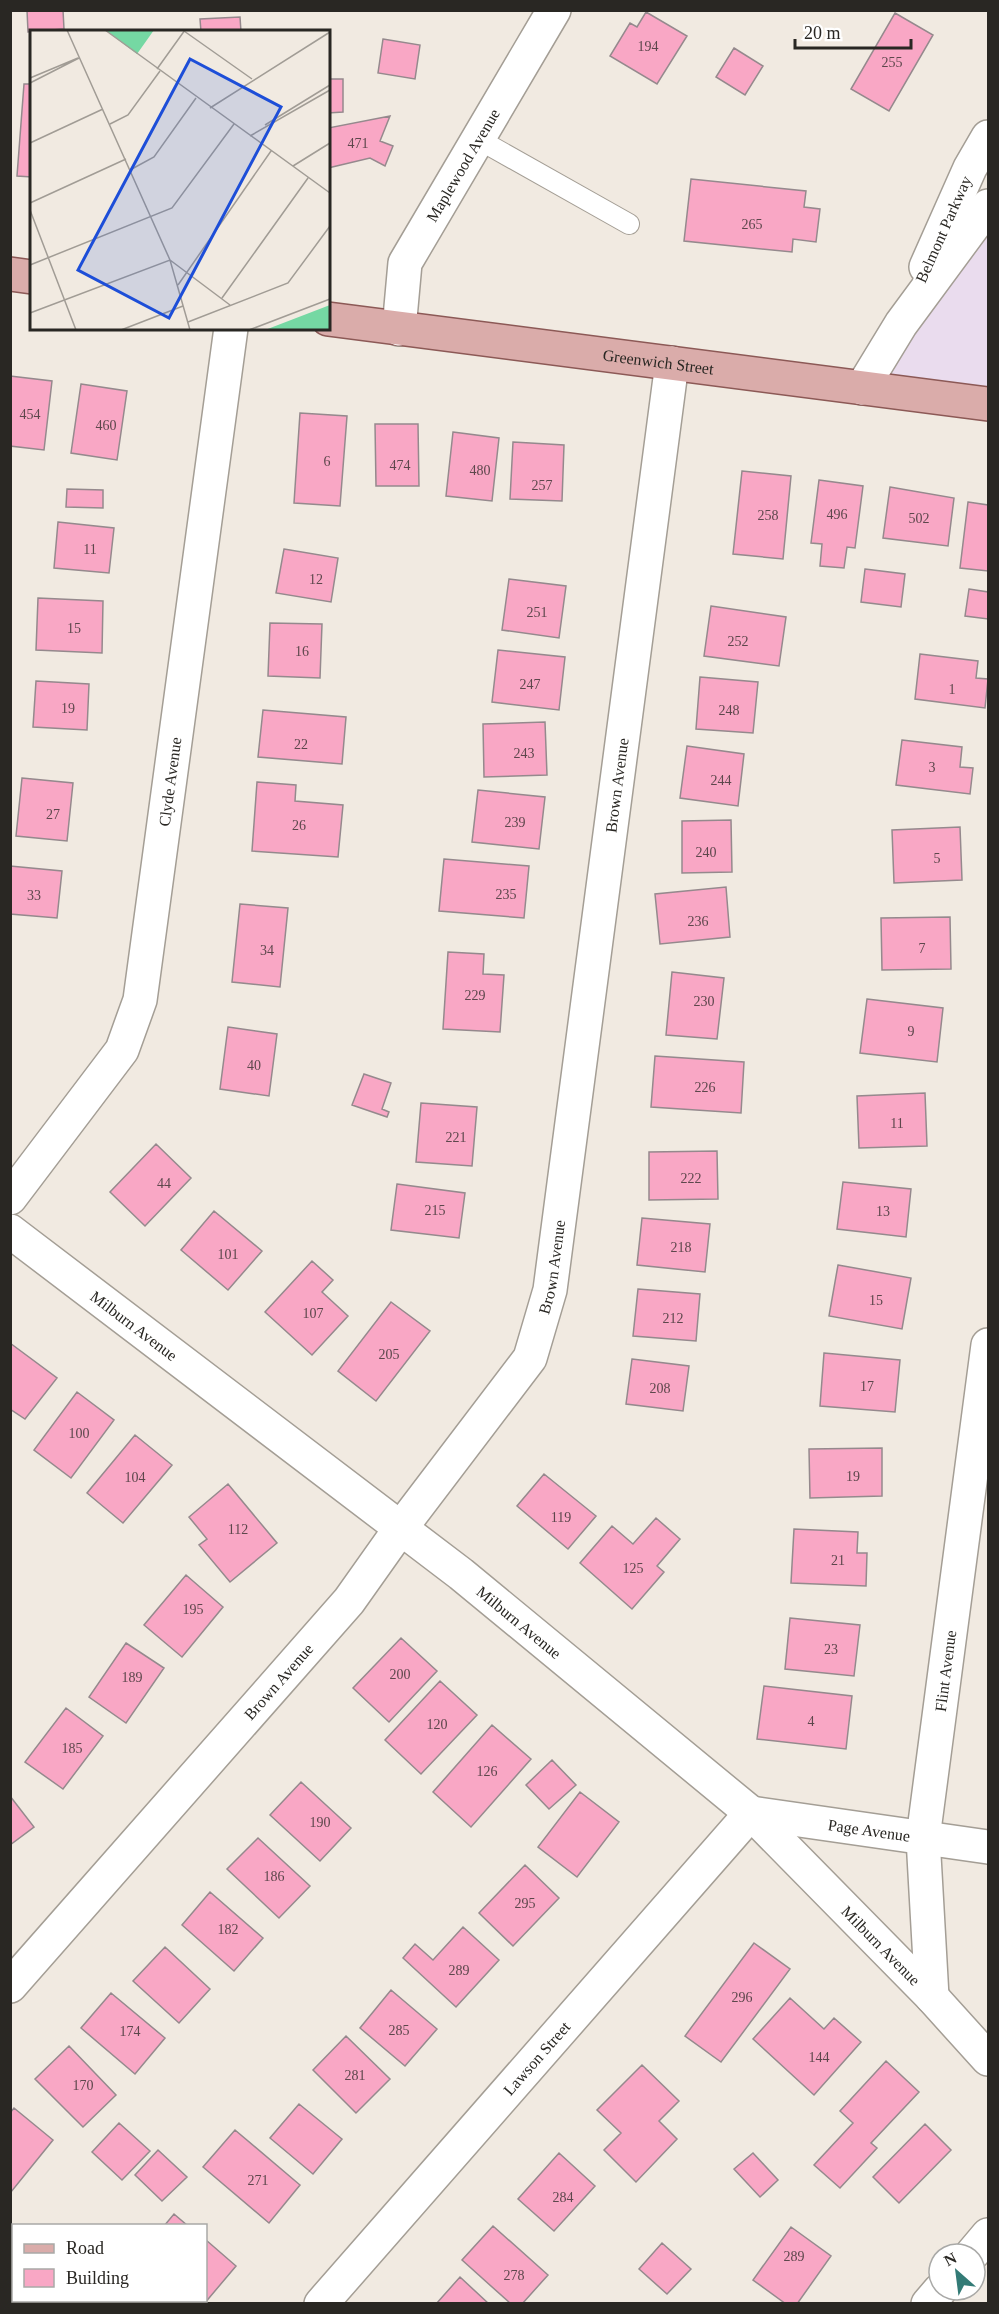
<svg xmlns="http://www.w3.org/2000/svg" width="999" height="2314" viewBox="0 0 999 2314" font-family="Georgia,serif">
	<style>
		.commercial { fill: #eadcee }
		.building { fill: #f9a7c5; stroke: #95898d; stroke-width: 1.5 }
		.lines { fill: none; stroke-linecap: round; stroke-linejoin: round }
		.service-casing { stroke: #a49e95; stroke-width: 22 }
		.minor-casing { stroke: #a49e95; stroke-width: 36 }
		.tertiary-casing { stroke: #a49e95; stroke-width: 36 }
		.primary-casing { stroke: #8c5956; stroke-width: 36 }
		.service { stroke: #fff; stroke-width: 20 }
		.minor { stroke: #fff; stroke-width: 33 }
		.tertiary { stroke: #fff; stroke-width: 33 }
		.primary { stroke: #daacaa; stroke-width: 33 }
		.labels { text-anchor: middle; stroke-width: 4.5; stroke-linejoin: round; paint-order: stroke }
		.number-label { font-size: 14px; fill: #5d474c }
		.street-label { font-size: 16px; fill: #292723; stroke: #fff }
		.inset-road { fill: none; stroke: #a19c95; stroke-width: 1.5 }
		.view { fill: #1d4ed8; fill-opacity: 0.15; stroke: #1d4ed8; stroke-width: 3 }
		.inset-edge { fill: none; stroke: #292723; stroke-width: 3 }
	</style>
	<rect width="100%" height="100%" fill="#f1eae1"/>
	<path class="commercial" d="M 988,207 L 988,402 L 866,386 Z"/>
	<path class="building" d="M 27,10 L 63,10 L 64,29 L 28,32 Z
		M 646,12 L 687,36 L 657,84 L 610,56 L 630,23 L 637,27 Z
		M 895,13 L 933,35 L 889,111 L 851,89 Z
		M 240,17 L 241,32 L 201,32 L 200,19 Z
		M 383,39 L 420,45 L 415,79 L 378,73 Z
		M 734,48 L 763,66 L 745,95 L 716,77 Z
		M 328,79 L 343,79 L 343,112 L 328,113 Z
		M 24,84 L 32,84 L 32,177 L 17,176 Z
		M 390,116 L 380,141 L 393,146 L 385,166 L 370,158 L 328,168 L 328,128 Z
		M 691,179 L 806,191 L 804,207 L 820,209 L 816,242 L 793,239 L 792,252 L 684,241 Z
		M 10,376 L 52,381 L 44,450 L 10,446 Z
		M 81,384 L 127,391 L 117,460 L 71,453 Z
		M 300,413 L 347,416 L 340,506 L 294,503 Z
		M 375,424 L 418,424 L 419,486 L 376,486 Z
		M 453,432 L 499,438 L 492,501 L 446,496 Z
		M 513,442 L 564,445 L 562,501 L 510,499 Z
		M 742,471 L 791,476 L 783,559 L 733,554 Z
		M 819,480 L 863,486 L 855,548 L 847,547 L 844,568 L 820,566 L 822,544 L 811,543 Z
		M 890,487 L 954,498 L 948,546 L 883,538 Z
		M 67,489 L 103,490 L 103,508 L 66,507 Z
		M 968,502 L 988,505 L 988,571 L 960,568 Z
		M 58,522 L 114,528 L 109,573 L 54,568 Z
		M 284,549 L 338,558 L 331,602 L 276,593 Z
		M 865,569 L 905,574 L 901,607 L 861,602 Z
		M 509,579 L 566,586 L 559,638 L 502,630 Z
		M 969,589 L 988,592 L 988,619 L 965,616 Z
		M 38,598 L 103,601 L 102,653 L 36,650 Z
		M 711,606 L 786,617 L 779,666 L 704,656 Z
		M 270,623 L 322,624 L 320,678 L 268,676 Z
		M 498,650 L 565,657 L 559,710 L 492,702 Z
		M 920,654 L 978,661 L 976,678 L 988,679 L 985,708 L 915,699 Z
		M 700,677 L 758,682 L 753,733 L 696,729 Z
		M 36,681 L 89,684 L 87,730 L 33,727 Z
		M 263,710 L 346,717 L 342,764 L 258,757 Z
		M 545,722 L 547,775 L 484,777 L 483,724 Z
		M 902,740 L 962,747 L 960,767 L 973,768 L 970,794 L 896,785 Z
		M 687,746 L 744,754 L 738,806 L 680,798 Z
		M 22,778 L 73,783 L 67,841 L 16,836 Z
		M 257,782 L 296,785 L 295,801 L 343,805 L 338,857 L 252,851 Z
		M 478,790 L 545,797 L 539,849 L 472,842 Z
		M 731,820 L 732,872 L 682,873 L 682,821 Z
		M 960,827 L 962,880 L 894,883 L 892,830 Z
		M 444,859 L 529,866 L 524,918 L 439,911 Z
		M 10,866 L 62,871 L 57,918 L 10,914 Z
		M 726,887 L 730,937 L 660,944 L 655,894 Z
		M 240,904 L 288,908 L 280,987 L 232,982 Z
		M 950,917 L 951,969 L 882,970 L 881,918 Z
		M 448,952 L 484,954 L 483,974 L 504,975 L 500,1032 L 443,1029 Z
		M 672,972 L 724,978 L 717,1039 L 666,1035 Z
		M 867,999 L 943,1008 L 937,1062 L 860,1053 Z
		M 228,1027 L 277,1034 L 269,1096 L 220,1089 Z
		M 655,1056 L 744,1062 L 741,1113 L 651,1107 Z
		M 364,1074 L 391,1083 L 382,1109 L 389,1112 L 387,1117 L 352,1105 Z
		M 925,1093 L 927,1146 L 859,1148 L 857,1096 Z
		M 421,1103 L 477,1107 L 472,1166 L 416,1162 Z
		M 156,1144 L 191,1178 L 145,1226 L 110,1192 Z
		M 717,1151 L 718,1199 L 649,1200 L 649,1152 Z
		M 843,1182 L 911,1189 L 906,1237 L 837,1229 Z
		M 397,1184 L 465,1193 L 459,1238 L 391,1230 Z
		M 214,1211 L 262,1251 L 228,1290 L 181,1250 Z
		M 642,1218 L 710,1224 L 705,1272 L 637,1265 Z
		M 312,1261 L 333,1280 L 322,1292 L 348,1316 L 312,1355 L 265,1312 Z
		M 838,1265 L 911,1278 L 902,1329 L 829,1316 Z
		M 638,1289 L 700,1294 L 696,1341 L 633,1336 Z
		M 391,1302 L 430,1331 L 376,1401 L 338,1371 Z
		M 10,1343 L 57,1378 L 25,1419 L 10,1409 Z
		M 824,1353 L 900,1360 L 895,1412 L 820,1406 Z
		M 632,1359 L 689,1366 L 683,1411 L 626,1404 Z
		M 77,1392 L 114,1420 L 71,1478 L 34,1450 Z
		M 135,1435 L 172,1465 L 123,1523 L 87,1493 Z
		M 882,1448 L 882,1496 L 810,1498 L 809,1449 Z
		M 544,1474 L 596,1516 L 568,1549 L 517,1506 Z
		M 228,1484 L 277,1543 L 230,1582 L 199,1545 L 207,1539 L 189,1517 Z
		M 656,1518 L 680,1539 L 657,1566 L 664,1572 L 632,1609 L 580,1563 L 612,1526 L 633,1544 Z
		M 794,1529 L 858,1532 L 857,1553 L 867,1553 L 866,1586 L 791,1583 Z
		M 186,1575 L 223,1607 L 182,1657 L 144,1625 Z
		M 790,1618 L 860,1625 L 854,1676 L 785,1669 Z
		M 401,1638 L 437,1671 L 389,1722 L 353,1688 Z
		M 126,1643 L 164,1668 L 126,1723 L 89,1697 Z
		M 440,1681 L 477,1715 L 421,1774 L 385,1740 Z
		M 764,1686 L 852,1696 L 846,1749 L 757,1739 Z
		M 66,1708 L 103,1736 L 63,1789 L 25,1762 Z
		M 492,1725 L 531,1759 L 471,1827 L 433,1792 Z
		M 552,1760 L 576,1785 L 549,1809 L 526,1785 Z
		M 301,1782 L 351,1828 L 320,1861 L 270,1815 Z
		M 580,1792 L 619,1822 L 577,1877 L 538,1847 Z
		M 10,1796 L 34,1827 L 10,1845 Z
		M 258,1838 L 310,1886 L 279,1918 L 227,1869 Z
		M 525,1865 L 559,1898 L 513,1946 L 479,1913 Z
		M 210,1892 L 263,1938 L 234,1971 L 182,1925 Z
		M 463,1927 L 499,1960 L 456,2007 L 403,1958 L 415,1944 L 433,1960 Z
		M 754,1943 L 790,1969 L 721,2062 L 685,2036 Z
		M 165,1947 L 210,1989 L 179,2023 L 133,1981 Z
		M 391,1990 L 437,2029 L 405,2066 L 360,2028 Z
		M 111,1993 L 165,2038 L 135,2074 L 81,2028 Z
		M 790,1998 L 824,2029 L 834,2018 L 861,2042 L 814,2095 L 753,2039 Z
		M 346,2036 L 390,2079 L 356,2113 L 313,2070 Z
		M 69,2046 L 116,2095 L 83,2127 L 35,2079 Z
		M 886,2061 L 919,2092 L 871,2143 L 877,2148 L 840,2188 L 814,2165 L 853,2123 L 840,2111 Z
		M 642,2065 L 679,2101 L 659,2121 L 677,2139 L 636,2182 L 604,2150 L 621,2133 L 597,2110 Z
		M 299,2104 L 342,2139 L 313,2174 L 270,2138 Z
		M 14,2108 L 53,2140 L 11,2192 L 10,2113 Z
		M 119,2123 L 150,2151 L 122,2180 L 92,2152 Z
		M 925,2124 L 951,2150 L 899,2203 L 873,2177 Z
		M 235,2130 L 300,2185 L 269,2223 L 203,2167 Z
		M 158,2150 L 187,2177 L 162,2201 L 135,2175 Z
		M 559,2153 L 595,2186 L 554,2231 L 518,2199 Z
		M 753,2153 L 778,2180 L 760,2197 L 734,2169 Z
		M 174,2214 L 188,2226 L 164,2226 Z
		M 493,2226 L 548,2275 L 522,2304 L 511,2304 L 462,2260 Z
		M 791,2227 L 831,2256 L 797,2304 L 786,2304 L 753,2280 Z
		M 206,2240 L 236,2266 L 204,2304 L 201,2304 L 197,2300 L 206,2300 Z
		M 662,2243 L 691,2269 L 667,2294 L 639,2269 Z
		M 460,2277 L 489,2304 L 436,2304 Z"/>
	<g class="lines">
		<defs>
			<path id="service" d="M 478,139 L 629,224"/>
			<g id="minor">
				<path id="s1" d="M 399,329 L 405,263 L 554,10"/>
				<path id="s2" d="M 10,1198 L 122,1050 L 140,1000 L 231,328"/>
				<path id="s3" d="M 10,1986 L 349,1601 L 400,1529 L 530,1358 L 550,1290 L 672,363"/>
				<path id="s4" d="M 932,1997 L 923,1838 L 988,1345"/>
				<path d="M 972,2254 L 988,2235"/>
				<path id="s5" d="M 321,2304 L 751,1813 L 988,1847"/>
				<path d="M 928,2304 L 940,2290"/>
			</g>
			<g id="tertiary">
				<path d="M 926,267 L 970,168 L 988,137"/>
				<path d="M 862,388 L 901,324 L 988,206"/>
				<path id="s6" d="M 10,1231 L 461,1574 L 751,1813 L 932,1997 L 988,2059"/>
			</g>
			<g id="primary">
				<path d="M 10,274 L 32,277"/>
				<path id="s7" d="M 328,319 L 988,404"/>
			</g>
		</defs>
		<use href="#service" class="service-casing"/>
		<use href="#minor" class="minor-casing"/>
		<use href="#tertiary" class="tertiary-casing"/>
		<use href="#primary" class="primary-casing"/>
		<use href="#service" class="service"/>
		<use href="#minor" class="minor"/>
		<use href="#tertiary" class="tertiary"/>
		<use href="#primary" class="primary"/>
	</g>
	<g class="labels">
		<g class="number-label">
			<text x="648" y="51">194</text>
			<text x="892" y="67">255</text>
			<text x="358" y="148">471</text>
			<text x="752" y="229">265</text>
			<text x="30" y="419">454</text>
			<text x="106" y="430">460</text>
			<text x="327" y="466">6</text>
			<text x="400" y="470">474</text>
			<text x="480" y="475">480</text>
			<text x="542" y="490">257</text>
			<text x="837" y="519">496</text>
			<text x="768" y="520">258</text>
			<text x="919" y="523">502</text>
			<text x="90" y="554">11</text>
			<text x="316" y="584">12</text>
			<text x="537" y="617">251</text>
			<text x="74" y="633">15</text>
			<text x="738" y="646">252</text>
			<text x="302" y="656">16</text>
			<text x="530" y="689">247</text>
			<text x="952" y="694">1</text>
			<text x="68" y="713">19</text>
			<text x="729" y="715">248</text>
			<text x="301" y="749">22</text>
			<text x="524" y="758">243</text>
			<text x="932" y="772">3</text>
			<text x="721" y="785">244</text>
			<text x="53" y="819">27</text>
			<text x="515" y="827">239</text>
			<text x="299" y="830">26</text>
			<text x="706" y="857">240</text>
			<text x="937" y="863">5</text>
			<text x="506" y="899">235</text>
			<text x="34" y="900">33</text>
			<text x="698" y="926">236</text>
			<text x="922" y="953">7</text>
			<text x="267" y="955">34</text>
			<text x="475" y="1000">229</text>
			<text x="704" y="1006">230</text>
			<text x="911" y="1036">9</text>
			<text x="254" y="1070">40</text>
			<text x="705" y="1092">226</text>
			<text x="897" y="1128">11</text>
			<text x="456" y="1142">221</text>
			<text x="691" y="1183">222</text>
			<text x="164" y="1188">44</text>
			<text x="435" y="1215">215</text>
			<text x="883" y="1216">13</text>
			<text x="681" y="1252">218</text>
			<text x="228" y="1259">101</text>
			<text x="876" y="1305">15</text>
			<text x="313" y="1318">107</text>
			<text x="673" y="1323">212</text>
			<text x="389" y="1359">205</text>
			<text x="867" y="1391">17</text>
			<text x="660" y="1393">208</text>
			<text x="79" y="1438">100</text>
			<text x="853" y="1481">19</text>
			<text x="135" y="1482">104</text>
			<text x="561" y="1522">119</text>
			<text x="238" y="1534">112</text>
			<text x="838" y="1565">21</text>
			<text x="633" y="1573">125</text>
			<text x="193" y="1614">195</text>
			<text x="831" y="1654">23</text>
			<text x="400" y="1679">200</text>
			<text x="132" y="1682">189</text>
			<text x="811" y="1726">4</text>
			<text x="437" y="1729">120</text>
			<text x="72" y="1753">185</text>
			<text x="487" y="1776">126</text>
			<text x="320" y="1827">190</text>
			<text x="274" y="1881">186</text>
			<text x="525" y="1908">295</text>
			<text x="228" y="1934">182</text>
			<text x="459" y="1975">289</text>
			<text x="742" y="2002">296</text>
			<text x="399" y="2035">285</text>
			<text x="130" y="2036">174</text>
			<text x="819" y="2062">144</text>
			<text x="355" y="2080">281</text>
			<text x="83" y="2090">170</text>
			<text x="258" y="2185">271</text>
			<text x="563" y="2202">284</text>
			<text x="794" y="2261">289</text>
			<text x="514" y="2280">278</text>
		</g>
		<g class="street-label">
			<text dy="6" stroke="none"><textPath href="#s1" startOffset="180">Maplewood Avenue</textPath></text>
			<text transform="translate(943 229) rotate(-66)" y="6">Belmont Parkway</text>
			<text dy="6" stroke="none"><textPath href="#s7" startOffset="333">Greenwich Street</textPath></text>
			<text dy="6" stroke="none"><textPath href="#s2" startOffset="459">Clyde Avenue</textPath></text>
			<text dy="6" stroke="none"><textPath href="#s3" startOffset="1396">Brown Avenue</textPath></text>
			<text dy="6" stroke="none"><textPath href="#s3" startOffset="910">Brown Avenue</textPath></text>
			<text dy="6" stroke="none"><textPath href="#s6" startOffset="156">Milburn Avenue</textPath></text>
			<text dy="6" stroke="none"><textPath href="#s6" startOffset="642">Milburn Avenue</textPath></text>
			<text dy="6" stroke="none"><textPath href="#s4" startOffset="328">Flint Avenue</textPath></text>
			<text dy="6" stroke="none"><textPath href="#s3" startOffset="406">Brown Avenue</textPath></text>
			<text dy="6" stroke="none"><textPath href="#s5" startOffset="772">Page Avenue</textPath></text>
			<text dy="6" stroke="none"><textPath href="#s6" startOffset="1128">Milburn Avenue</textPath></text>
			<text dy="6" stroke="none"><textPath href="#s5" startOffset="327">Lawson Street</textPath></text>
		</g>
	</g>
	<g transform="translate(30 30)">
		<rect width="300" height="300" fill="#f1eae1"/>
		<path d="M 75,0 L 124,0 L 107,24 ZM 300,275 L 300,300 L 235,300 Z" fill="#75d8a3"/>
		<path class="inset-road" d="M 37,0 L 140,230 L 160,300M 75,0 L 300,163M 154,1 L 222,49M 127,39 L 155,0M 0,48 L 48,28M 0,53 L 49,28M 180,78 L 300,2M 80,94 L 98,85 L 130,41M 235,95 L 300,55M 220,106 L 300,60M 0,113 L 73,79M 263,136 L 300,113M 100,140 L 124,127 L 166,68M 0,173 L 96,129M 0,180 L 46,300M 0,235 L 142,178 L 204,94M 148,255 L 241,121M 192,268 L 278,148M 0,283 L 140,230 L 200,275M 158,292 L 258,253 L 300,196M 91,300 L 153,276M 219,300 L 300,269"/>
		<path class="view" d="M 160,29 L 251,77 L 139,288 L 48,240 Z"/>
		<rect width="300" height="300" class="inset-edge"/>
	</g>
	<rect width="999" height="2314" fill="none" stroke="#292723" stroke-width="24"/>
	<rect x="12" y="2224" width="195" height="78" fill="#ffffff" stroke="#a9a9a7" stroke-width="1.5"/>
	<rect x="24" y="2244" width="30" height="9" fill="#daacaa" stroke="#a9a9a7" stroke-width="1.5"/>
	<text x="66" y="2254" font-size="18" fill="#292723">Road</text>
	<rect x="24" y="2269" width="30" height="18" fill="#f9a7c5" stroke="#a9a9a7" stroke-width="1.5"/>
	<text x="66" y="2284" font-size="18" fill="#292723">Building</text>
	<g transform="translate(957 2272) rotate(332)"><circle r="28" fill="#ffffff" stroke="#a9a9a7" stroke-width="1.5"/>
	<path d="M0-4.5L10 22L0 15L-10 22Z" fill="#337b76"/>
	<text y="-9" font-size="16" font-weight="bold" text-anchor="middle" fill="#292723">N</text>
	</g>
	<path d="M795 39v9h116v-9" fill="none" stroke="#292723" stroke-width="3"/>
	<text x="804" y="39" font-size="18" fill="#292723" stroke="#ffffff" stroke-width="4.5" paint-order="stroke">20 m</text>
</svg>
